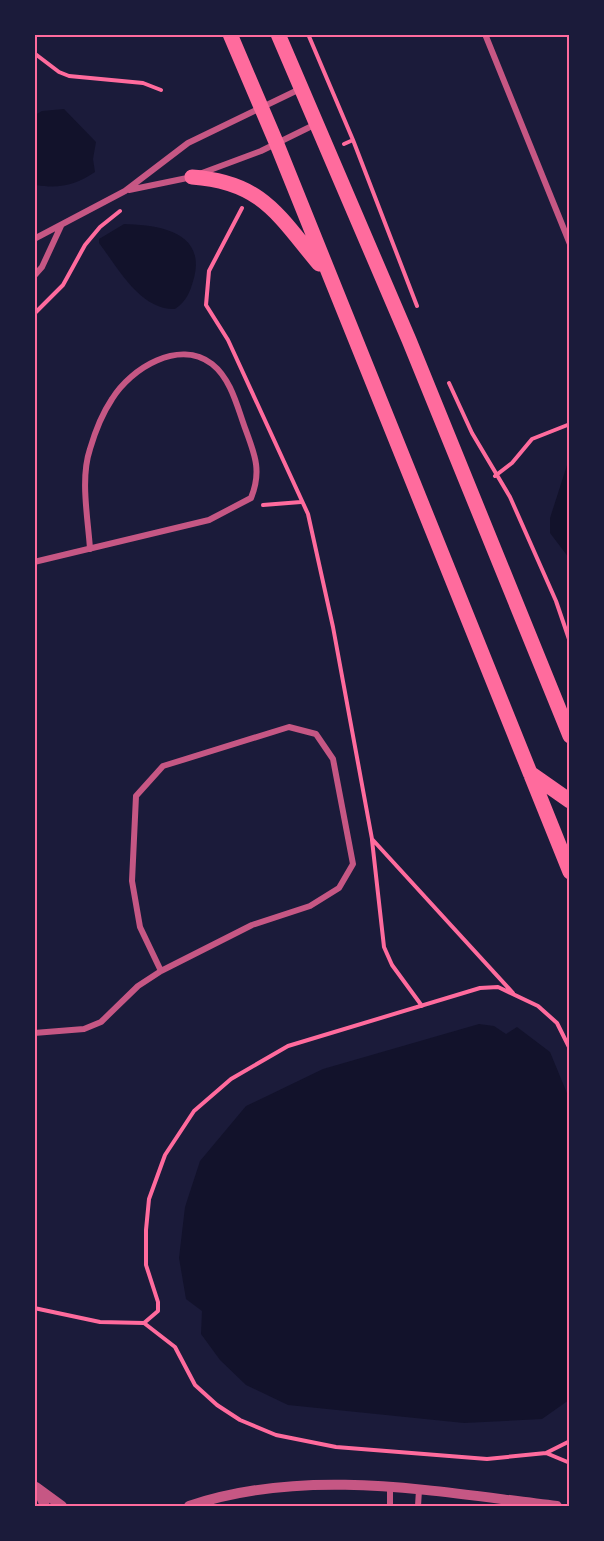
<svg xmlns="http://www.w3.org/2000/svg" width="604" height="1541" viewBox="0 0 604 1541" font-family="'Asap Condensed',sans-serif">
	<style>
		.water { fill: #12122b }
		.lines { fill: none; stroke-linecap: round; stroke-linejoin: round }
		.path { stroke: #ff6b9d; stroke-width: 4 }
		.minor { stroke: #c65784; stroke-width: 6 }
		.tertiary { stroke: #c65784; stroke-width: 10 }
		.primary { stroke: #ff6b9d; stroke-width: 15 }
		.neatline { fill: none; stroke: #ff6b9d; stroke-width: 2 }
	</style>
	<rect width="100%" height="100%" fill="#1b1b3a"/>
	<path class="water" d="M 64,109 L 96,142 L 93,159 L 95,172 C 75,185 60,189 36,185 L 35,115 L 42,111 Z
		M 124,224 C 158,225 206,231 194,278 C 190,292 187,301 175,309 C 140,310 118,268 99,243 L 99,239 Z
		M 569,459 L 569,558 L 550,533 L 550,518 Z
		M 479,1024 L 494,1026 L 506,1034 L 517,1027 L 550,1052 L 569,1098 L 569,1400 L 542,1419 L 464,1423 L 288,1405 L 246,1385 L 220,1360 L 201,1334 L 202,1311 L 186,1299 L 179,1258 L 185,1207 L 200,1161 L 246,1106 L 323,1069 Z"/>
	<g class="lines">
		<path class="path" d="M 308,34 L 353,140 L 417,306
			M 34,53 L 59,72 L 69,76 L 143,83 L 161,90
			M 344,144 L 353,140
			M 242,208 L 209,271 L 206,305 L 228,340 L 308,514 L 333,627 L 372,839 L 513,993
			M 34,314 L 63,285 L 85,245 L 100,227 L 120,211
			M 449,383 L 472,433 L 510,497 L 556,601 L 570,642
			M 495,476 L 512,463 L 532,439 L 570,424
			M 263,505 L 301,502
			M 372,840 L 384,947 L 392,965 L 422,1006
			M 34,1308 L 100,1322 L 144,1323 L 175,1347 L 195,1385 L 217,1405 L 240,1420 L 276,1435 L 336,1447 L 487,1459 L 546,1453 L 570,1441
			M 144,1323 L 158,1311 L 158,1302 L 146,1265 L 146,1230 L 149,1199 L 165,1155 L 194,1111 L 231,1079 L 288,1046 L 480,988 L 498,987 L 538,1006 L 557,1023 L 570,1049
			M 546,1453 L 570,1463"/>
		<path class="minor" d="M 485,34 L 570,244
			M 202,173 L 261,151 L 316,124
			M 129,190 L 192,177
			M 34,239 L 125,191 L 188,143 L 302,88
			M 34,276 L 42,267 L 61,226
			M 34,562 L 209,520 L 251,498 C 262,471 255,455 245,428 C 237,406 231,379 212,364 C 179,339 131,368 112,399 C 102,414 95,432 90,449 C 80,479 88,518 90,549
			M 34,1033 L 84,1029 L 101,1022 L 138,986 L 161,971 L 252,925 L 310,906 L 339,888 L 353,864 L 333,759 L 316,734 L 289,727 L 163,766 L 136,796 L 132,881 L 140,927 L 161,971
			M 390,1506 L 390,1487
			M 418,1506 L 419,1490"/>
		<path class="tertiary" d="M 36,1487 L 62,1506
			M 38,1490 L 45,1506
			M 189,1506 C 308,1466 436,1492 557,1506"/>
		<path class="primary" d="M 230,34 L 276,142 L 570,872
			M 278,34 L 409,340 L 570,736
			M 192,177 C 262,182 278,215 319,264
			M 530,773 L 570,801"/>
	</g>
	<rect width="604" height="1541" fill="none" stroke="#1b1b3a" stroke-width="72"/>
	<rect x="36" y="36" width="532" height="1469" class="neatline"/>
</svg>
